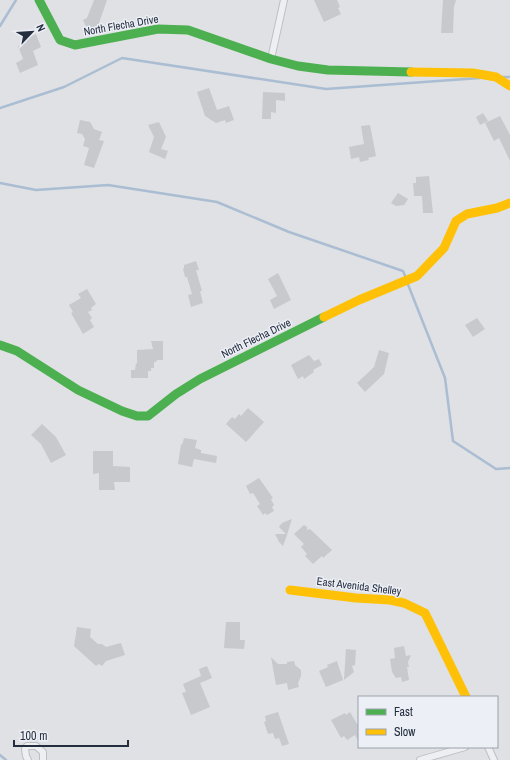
<svg xmlns="http://www.w3.org/2000/svg" width="510" height="760" viewBox="0 0 510 760" font-family="'Archivo Narrow',sans-serif">
	<style>
		.lines { fill: none; stroke-linecap: round; stroke-linejoin: round }
		.stream { stroke: #aabdd2; stroke-width: 2.5 }
		.building { fill: #c7c9cd }
		.street-casing { stroke: #bdbfc2; stroke-width: 8 }
		.street { stroke: #eeeff2; stroke-width: 6 }
		.fast { stroke: #4caf50; stroke-width: 9 }
		.slow { stroke: #ffc107; stroke-width: 9 }
		.labels { text-anchor: middle; stroke-width: 3; stroke-linejoin: round; paint-order: stroke }
		.street-label { font-size: 11px; fill: #252e3f; stroke: #eceff5 }
	</style>
	<rect width="100%" height="100%" fill="#dfe1e4"/>
	<g class="lines">
		<path class="stream" d="M 0,26 L 16,0
			M 501,77 L 510,77
			M 0,108 L 64,87 L 122,58 L 326,89 L 480,78
			M 0,183 L 36,190 L 108,185 L 217,202 L 289,232 L 403,271 L 406,278
			M 407,282 L 445,378 L 453,441 L 496,469 L 510,468
			M 0,755 L 6,760"/>
	</g>
	<path class="building" d="M 94,0 L 107,0 L 98,26 L 88,31 L 83,20 L 87,18 Z
		M 314,0 L 337,0 L 340,7 L 338,8 L 341,14 L 324,22 Z
		M 443,0 L 456,0 L 454,7 L 453,33 L 441,33 Z
		M 36,34 L 41,47 L 33,51 L 38,65 L 20,73 L 16,63 L 23,59 L 18,46 L 26,43 L 25,39 Z
		M 209,88 L 217,110 L 229,106 L 234,120 L 226,123 L 225,120 L 216,123 L 205,116 L 197,92 Z
		M 263,92 L 285,93 L 285,101 L 276,100 L 276,113 L 271,112 L 271,119 L 262,119 Z
		M 483,113 L 488,121 L 480,125 L 476,117 Z
		M 500,116 L 510,135 L 510,161 L 499,138 L 494,141 L 485,123 Z
		M 80,120 L 90,122 L 94,129 L 102,132 L 99,140 L 104,141 L 94,168 L 84,165 L 89,148 L 83,146 L 85,139 L 82,134 L 77,133 Z
		M 159,122 L 166,137 L 161,149 L 168,151 L 165,159 L 149,152 L 154,137 L 148,125 Z
		M 370,125 L 376,156 L 368,158 L 369,160 L 360,162 L 359,157 L 351,159 L 349,147 L 364,144 L 361,126 Z
		M 429,176 L 433,213 L 423,213 L 422,196 L 414,196 L 413,183 L 416,183 L 416,177 Z
		M 398,193 L 408,199 L 404,205 L 396,206 L 391,203 Z
		M 196,261 L 199,270 L 196,270 L 202,291 L 200,291 L 203,303 L 191,307 L 188,295 L 192,294 L 187,277 L 185,277 L 183,269 L 184,268 L 184,265 Z
		M 278,273 L 291,300 L 274,309 L 270,300 L 277,296 L 268,279 Z
		M 87,289 L 96,304 L 91,308 L 92,310 L 88,312 L 92,318 L 90,320 L 94,327 L 83,334 L 71,313 L 73,312 L 69,305 L 81,298 L 78,294 Z
		M 477,318 L 485,329 L 473,337 L 465,325 Z
		M 151,341 L 163,341 L 163,360 L 157,360 L 156,362 L 154,362 L 154,368 L 151,368 L 151,371 L 148,371 L 148,378 L 131,378 L 131,370 L 135,370 L 136,363 L 137,364 L 137,350 L 153,349 Z
		M 379,350 L 389,353 L 384,374 L 365,392 L 357,383 L 374,367 Z
		M 309,355 L 314,361 L 319,359 L 322,365 L 313,370 L 314,372 L 304,379 L 303,376 L 298,379 L 291,365 Z
		M 248,408 L 264,422 L 246,442 L 226,424 L 232,417 L 235,419 L 239,414 L 241,416 Z
		M 42,424 L 56,437 L 66,455 L 51,463 L 41,444 L 31,435 Z
		M 184,438 L 197,440 L 195,448 L 201,450 L 201,453 L 217,456 L 216,463 L 194,459 L 192,467 L 178,464 L 181,444 L 182,445 Z
		M 93,451 L 113,451 L 113,466 L 130,467 L 130,482 L 114,482 L 115,490 L 99,490 L 99,473 L 93,474 Z
		M 259,478 L 273,498 L 271,499 L 274,505 L 272,507 L 274,511 L 267,515 L 265,513 L 263,515 L 257,506 L 260,504 L 253,493 L 250,494 L 246,486 Z
		M 292,519 L 287,535 L 283,546 L 279,542 L 275,534 L 286,534 L 279,527 L 282,523 Z
		M 304,525 L 307,527 L 307,530 L 310,529 L 332,550 L 323,558 L 322,556 L 313,564 L 305,556 L 307,554 L 301,547 L 304,544 L 294,534 Z
		M 226,622 L 240,622 L 240,640 L 245,640 L 244,649 L 224,648 Z
		M 77,627 L 91,629 L 90,637 L 98,644 L 102,644 L 106,647 L 121,643 L 125,655 L 106,661 L 102,666 L 99,664 L 96,666 L 74,646 Z
		M 404,646 L 406,656 L 411,655 L 408,662 L 409,667 L 407,667 L 409,680 L 402,682 L 401,677 L 396,678 L 392,672 L 390,659 L 395,658 L 394,648 Z
		M 346,649 L 356,650 L 355,665 L 352,666 L 354,672 L 344,680 Z
		M 271,657 L 278,664 L 287,664 L 287,662 L 294,661 L 295,665 L 301,670 L 301,676 L 298,683 L 299,687 L 288,690 L 287,683 L 276,685 Z
		M 337,661 L 343,680 L 326,687 L 319,671 L 328,667 L 327,665 Z
		M 207,666 L 212,678 L 200,683 L 210,707 L 191,715 L 182,693 L 186,692 L 183,684 L 201,676 L 199,669 Z
		M 278,712 L 289,744 L 282,746 L 279,738 L 275,739 L 273,733 L 268,734 L 264,722 L 266,721 L 265,716 Z
		M 350,712 L 357,724 L 359,723 L 359,742 L 355,735 L 347,740 L 344,736 L 341,738 L 331,720 L 345,713 L 346,715 Z"/>
	<g class="lines">
		<defs>
			<path id="street" d="M 271,59 L 284,0
				M 488,747 L 494,760
				M 28,760 L 26,756 L 25,749 L 27,746 L 36,746 L 43,752 L 43,760
				M 420,760 L 465,747"/>
		</defs>
		<use href="#street" class="street-casing"/>
		<use href="#street" class="street"/>
		<path class="fast" d="M 39,0 L 60,40 L 75,45 L 158,29 L 188,30 L 271,59 L 298,66 L 328,70 L 411,72
			M 0,345 L 17,351 L 78,390 L 122,411 L 137,416 L 148,416 L 176,394 L 200,379 L 324,317"/>
		<path class="slow" d="M 411,72 L 473,73 L 496,77 L 510,86
			M 324,317 L 359,300 L 417,276 L 444,248 L 456,221 L 467,214 L 497,208 L 510,203
			M 290,590 L 356,598 L 390,600 L 404,603 L 425,613 L 466,697"/>
	</g>
	<g class="labels">
		<g class="street-label">
			<text transform="translate(121 25) rotate(-10)" y="4">North Flecha Drive</text>
			<text transform="translate(256 338) rotate(-26)" y="4">North Flecha Drive</text>
			<text transform="translate(359 586) rotate(7)" y="4">East Avenida Shelley</text>
		</g>
	</g>
	<rect x="358" y="696" width="140" height="52" fill="#eceff5" stroke="#9ca2ac"/>
	<rect x="366" y="709" width="20" height="6" fill="#4caf50" stroke="#9ca2ac"/>
	<text x="394" y="716" font-size="12" fill="#252e3f">Fast</text>
	<rect x="366" y="729" width="20" height="6" fill="#ffc107" stroke="#9ca2ac"/>
	<text x="394" y="736" font-size="12" fill="#252e3f">Slow</text>
	<g transform="translate(32 32) rotate(65)" stroke="#eceff5" stroke-width="3" paint-order="stroke">
	<path d="M0-3L7 15L0 10L-7 15Z" fill="#252e3f"/>
	<text y="-6" font-size="11" font-weight="bold" text-anchor="middle" fill="#252e3f">N</text>
	</g>
	<path d="M14 740v6h114v-6" fill="none" stroke="#252e3f" stroke-width="2"/>
	<text x="20" y="740" font-size="12" fill="#252e3f" stroke="#eceff5" stroke-width="3" paint-order="stroke">100 m</text>
</svg>
